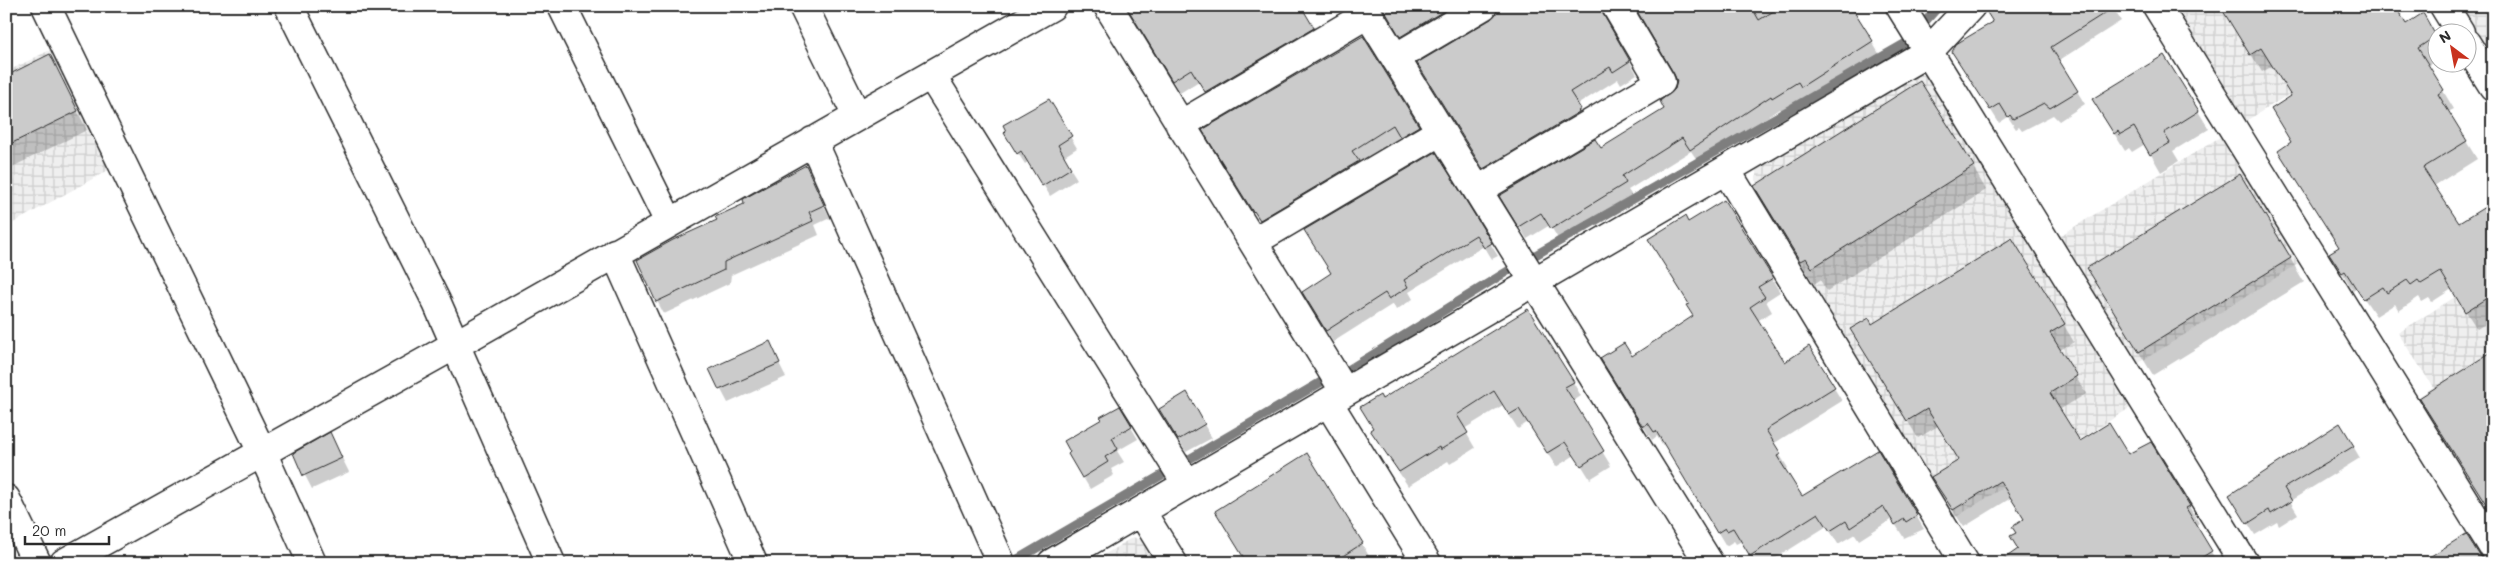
<svg xmlns="http://www.w3.org/2000/svg" width="2499" height="569" viewBox="0 0 2499 569" font-family="Mali,sans-serif">
	<style>
		.industrial { fill: url(#industrial-grid) }
		.shadow { fill: #0003 }
		.lines { fill: none; stroke-linecap: round; stroke-linejoin: round }
		.stream { stroke: #7e7e7e; stroke-width: 9 }
		.building { fill: #cbcbcb; stroke: #2b2b2b }
		.minor-casing { stroke: #2b2b2b; stroke-width: 31 }
		.major-casing { stroke: #2b2b2b; stroke-width: 31 }
		.minor { stroke: #fff; stroke-width: 28 }
		.major { stroke: #fff; stroke-width: 28 }
	</style>
	<defs>
		<pattern id="industrial-grid" width="8" height="8" patternUnits="userSpaceOnUse" patternTransform="scale(1.25)"><rect width="8" height="8" fill="#efefef"/><path d="M0 4h8M4 0v8" fill="none" stroke="#cdcdcd"/></pattern>
	</defs>
	<rect width="100%" height="100%" fill="#fff"/>
	<filter id="ink" filterUnits="userSpaceOnUse"><feTurbulence type="fractalNoise" baseFrequency=".02" numOctaves="2"/><feDisplacementMap in="SourceGraphic" scale="10" xChannelSelector="R" yChannelSelector="G"/><feConvolveMatrix kernelMatrix="1 2 1 2 8 2 1 2 1" color-interpolation-filters="sRGB"/></filter>
	<g filter="url(#ink)">
		<path class="industrial" d="M 2183,6 L 2397,6 L 2406,22 L 2246,121 L 2177,10 Z
			M 2458,6 L 2493,6 L 2493,63 Z
			M 56,47 L 114,167 L 6,227 L 6,72 Z
			M 1916,74 L 1931,76 L 2133,406 L 1953,519 L 1756,199 L 1756,168 Z
			M 2220,137 L 2298,264 L 2137,364 L 2058,237 Z
			M 2493,273 L 2493,503 L 2487,507 L 2418,398 L 2433,387 L 2398,333 Z
			M 1133,537 L 1143,541 L 1157,563 L 1091,563 Z"/>
		<path class="shadow" d="M 1128,6 L 1313,28 L 1321,41 L 1213,104 L 1199,81 L 1180,93 Z
			M 1380,6 L 1480,6 L 1409,49 Z
			M 1500,6 L 1597,6 L 1637,74 L 1621,84 L 1618,79 L 1577,105 L 1587,122 L 1491,181 L 1426,76 L 1492,20 L 1498,14 Z
			M 1669,6 L 1850,6 L 1880,55 L 1809,99 L 1807,95 L 1781,111 L 1779,109 L 1699,163 L 1691,151 L 1628,190 L 1633,197 L 1560,242 L 1550,225 L 1527,239 L 1509,210 L 1666,109 L 1678,81 L 1645,21 Z
			M 2112,6 L 2121,21 L 2058,61 L 2085,104 L 2059,121 L 2053,115 L 2022,131 L 2019,127 L 2016,129 L 2008,117 L 1999,123 L 1961,63 Z
			M 2177,6 L 2193,6 L 2181,13 Z
			M 2221,6 L 2406,25 L 2422,15 L 2436,38 L 2436,61 L 2428,66 L 2454,109 L 2448,112 L 2477,159 L 2434,186 L 2458,225 L 2493,203 L 2493,319 L 2477,329 L 2452,289 L 2432,302 L 2429,298 L 2422,302 L 2419,297 L 2399,311 L 2395,304 L 2376,316 L 2357,288 L 2353,291 L 2342,272 L 2340,248 L 2292,143 L 2292,97 L 2273,66 L 2262,72 Z
			M 2493,33 L 2493,45 L 2488,37 Z
			M 1363,38 L 1425,139 L 1409,149 L 1402,137 L 1261,224 L 1212,143 Z
			M 50,56 L 87,130 L 6,170 L 6,77 Z
			M 2164,56 L 2209,129 L 2173,151 L 2179,161 L 2161,172 L 2145,144 L 2132,152 L 2129,148 L 2125,151 L 2104,117 Z
			M 1048,100 L 1077,148 L 1063,157 L 1077,179 L 1050,196 L 1029,161 L 1025,164 L 1012,144 L 1008,132 Z
			M 1435,154 L 1498,256 L 1492,259 L 1484,246 L 1409,292 L 1413,299 L 1396,310 L 1393,304 L 1333,342 L 1310,304 L 1333,274 Z
			M 805,166 L 830,218 L 815,225 L 819,235 L 731,275 L 730,283 L 664,314 L 657,301 L 719,221 Z
			M 1973,167 L 1986,190 L 1827,291 L 1820,280 L 1814,284 L 1769,210 Z
			M 1723,202 L 1780,292 L 1766,301 L 1772,312 L 1757,321 L 1784,363 L 1834,388 L 1842,401 L 1773,444 L 1788,468 L 1785,470 L 1802,498 L 1877,451 L 1924,529 L 1904,538 L 1892,519 L 1859,540 L 1855,534 L 1838,544 L 1827,526 L 1768,563 L 1755,563 L 1742,541 L 1736,544 L 1734,541 L 1726,546 L 1665,444 L 1662,445 L 1657,436 L 1652,440 L 1609,372 L 1694,317 L 1690,305 L 1688,224 Z
			M 2012,239 L 2074,342 L 2060,350 L 2086,394 L 2059,410 L 2080,443 L 2127,455 L 2189,506 L 2199,523 L 2195,526 L 2218,563 L 2000,563 L 2020,550 L 2017,534 L 2025,520 L 2011,498 L 1964,527 L 1955,514 L 1933,477 L 1960,460 L 1938,426 L 1918,438 L 1862,347 L 1872,325 Z
			M 2290,258 L 2304,282 L 2153,375 L 2102,292 Z
			M 769,343 L 786,377 L 728,403 L 710,369 Z
			M 1573,382 L 1581,396 L 1572,402 L 1611,466 L 1590,479 L 1575,455 L 1556,467 L 1528,422 L 1518,429 L 1503,405 L 1464,429 L 1475,448 L 1450,464 L 1448,461 L 1408,486 L 1380,444 L 1374,429 L 1382,401 Z
			M 1186,394 L 1212,438 L 1186,452 L 1168,423 Z
			M 1119,407 L 1138,439 L 1117,451 L 1124,462 L 1111,469 L 1114,475 L 1090,489 L 1069,454 L 1103,420 Z
			M 330,434 L 349,472 L 312,489 L 294,454 Z
			M 2353,446 L 2360,458 L 2290,501 L 2298,514 L 2279,526 L 2277,522 L 2255,535 L 2238,507 Z
			M 1307,455 L 1362,544 L 1373,563 L 1248,563 Z
			M 2427,556 L 2429,559 L 2479,556 L 2489,563 L 2416,563 Z"/>
		<g class="lines">
			<path class="stream" d="M 1672,71 L 1682,87
				M 1440,560 L 1442,563
				M 1011,563 L 1328,378 L 1348,370 L 1511,269 L 1906,43 L 1939,6"/>
		</g>
		<path class="building" d="M 1126,6 L 1301,6 L 1314,28 L 1205,92 L 1191,69 L 1172,81 Z
			M 1382,6 L 1452,6 L 1400,37 Z
			M 1501,6 L 1600,6 L 1603,14 L 1630,61 L 1613,72 L 1610,67 L 1570,92 L 1581,109 L 1578,111 L 1579,112 L 1483,169 L 1417,63 L 1491,19 Z
			M 1634,6 L 1751,6 L 1759,20 L 1782,6 L 1851,6 L 1873,41 L 1801,87 L 1798,82 L 1772,98 L 1771,96 L 1690,150 L 1682,138 L 1622,176 L 1626,183 L 1551,229 L 1541,213 L 1518,227 L 1499,196 L 1595,139 L 1601,148 L 1664,109 L 1660,101 L 1675,89 L 1677,81 L 1674,74 Z
			M 1986,6 L 2116,6 L 2051,47 L 2078,91 L 2050,108 L 2044,103 L 2013,119 L 2010,115 L 2008,117 L 2000,104 L 1990,110 L 1952,52 L 1956,44 L 1993,22 L 1986,11 Z
			M 2220,6 L 2395,6 L 2406,24 L 2423,13 L 2436,36 L 2418,48 L 2444,90 L 2438,94 L 2467,141 L 2423,168 L 2459,223 L 2493,202 L 2493,294 L 2465,312 L 2441,272 L 2421,284 L 2418,280 L 2411,285 L 2407,280 L 2387,293 L 2383,287 L 2364,299 L 2361,296 L 2345,271 L 2342,273 L 2329,253 L 2339,247 L 2278,151 L 2291,142 L 2271,109 L 2291,96 L 2261,48 L 2250,55 Z
			M 1363,36 L 1419,126 L 1400,137 L 1393,125 L 1352,151 L 1359,161 L 1260,220 L 1254,211 L 1253,212 L 1202,130 Z
			M 50,54 L 78,111 L 6,146 L 6,76 Z
			M 2164,55 L 2199,111 L 2164,133 L 2170,143 L 2150,155 L 2134,127 L 2120,135 L 2118,131 L 2114,134 L 2092,99 Z
			M 1920,81 L 1974,166 L 1812,268 L 1806,258 L 1800,261 L 1754,186 Z
			M 1049,99 L 1072,136 L 1058,145 L 1071,168 L 1042,186 L 1021,151 L 1017,154 L 1004,133 L 1006,131 L 1003,125 Z
			M 1436,152 L 1492,243 L 1484,248 L 1476,235 L 1404,280 L 1408,287 L 1389,299 L 1385,293 L 1326,331 L 1302,292 L 1331,273 L 1304,230 Z
			M 806,165 L 824,205 L 809,212 L 813,221 L 724,262 L 724,270 L 656,302 L 637,260 L 673,240 L 717,220 L 715,217 L 744,204 L 743,199 Z
			M 2240,174 L 2291,258 L 2139,352 L 2087,268 Z
			M 1724,200 L 1773,278 L 1758,287 L 1765,297 L 1750,307 L 1785,362 L 1809,346 L 1835,387 L 1766,430 L 1781,454 L 1777,456 L 1802,496 L 1878,450 L 1917,515 L 1906,522 L 1904,519 L 1895,525 L 1883,506 L 1850,528 L 1846,521 L 1830,531 L 1818,513 L 1750,556 L 1733,528 L 1727,531 L 1725,528 L 1717,533 L 1656,431 L 1654,432 L 1648,423 L 1643,427 L 1600,358 L 1624,343 L 1632,356 L 1693,316 L 1686,305 L 1689,304 L 1648,239 L 1685,216 L 1688,222 Z
			M 2012,238 L 2065,324 L 2050,333 L 2077,376 L 2050,393 L 2080,441 L 2109,423 L 2128,454 L 2151,442 L 2190,506 L 2186,508 L 2212,551 L 2193,563 L 1998,563 L 2018,549 L 2010,536 L 2016,533 L 2012,527 L 2024,519 L 2000,481 L 1953,510 L 1931,477 L 1959,460 L 1927,409 L 1907,421 L 1850,329 L 1869,318 L 1872,324 Z
			M 1528,309 L 1574,382 L 1565,387 L 1604,451 L 1581,466 L 1565,442 L 1547,453 L 1519,409 L 1509,415 L 1494,391 L 1457,415 L 1468,433 L 1440,450 L 1439,447 L 1399,472 L 1370,430 L 1373,428 L 1360,407 L 1380,395 L 1382,399 Z
			M 770,341 L 780,363 L 719,390 L 709,369 Z
			M 2493,351 L 2493,515 L 2419,398 Z
			M 1187,392 L 1205,424 L 1178,440 L 1159,409 Z
			M 1120,406 L 1132,426 L 1112,438 L 1118,449 L 1105,457 L 1108,462 L 1082,478 L 1068,454 L 1070,452 L 1064,441 L 1102,419 L 1100,417 Z
			M 2340,423 L 2354,446 L 2284,488 L 2292,501 L 2271,514 L 2269,510 L 2247,524 L 2229,495 Z
			M 330,432 L 342,458 L 303,476 L 293,453 Z
			M 1307,453 L 1363,543 L 1332,563 L 1247,563 L 1215,511 Z
			M 2466,534 L 2480,556 L 2493,563 L 2420,563 Z"/>
		<g class="lines">
			<defs>
				<path id="minor" d="M 46,6 L 262,452 L 312,563
					M 289,6 L 437,303 L 551,563
					M 562,6 L 669,222
					M 803,6 L 857,116
					M 1108,6 L 1345,392
					M 1363,6 L 1709,563
					M 1900,6 L 2244,563
					M 2157,6 L 2493,547
					M 2444,6 L 2460,32
					M 2466,43 L 2493,86
					M 1395,58 L 1483,6
					M 931,75 L 1187,484
					M 1180,125 L 1368,14
					M 813,141 L 1001,563
					M 1726,170 L 1965,563
					M 1478,190 L 1661,82 L 1616,6
					M 1253,242 L 1441,131
					M 615,253 L 753,563
					M 1328,402 L 1427,563
					M 1141,511 L 1173,563
					M 64,563 L 455,345 L 1052,6
					M 1052,563 L 1928,52 L 1971,6"/>
				<path id="major" d="M 6,499 L 37,563"/>
			</defs>
			<use href="#minor" class="minor-casing"/>
			<use href="#major" class="major-casing"/>
			<use href="#minor" class="minor"/>
			<use href="#major" class="major"/>
		</g>
	</g>
	<rect width="2499" height="569" fill="none" stroke="#fff" stroke-width="25"/>
	<rect x="12" y="12" width="2474" height="544" fill="none" stroke="#2b2b2b" stroke-width="2" filter="url(#ink)"/>
	<g transform="translate(2452 48) rotate(328)"><circle r="24" fill="#ffffff" stroke="#aaaaaa"/>
	<path d="M0-4L9 19L0 12L-9 19Z" fill="#c8321e"/>
	<text y="-8" font-size="14" font-weight="bold" text-anchor="middle" fill="#2b2b2b">N</text>
	</g>
	<path d="M25 536v8h84v-8" fill="none" stroke="#2b2b2b" stroke-width="2.5"/>
	<text x="32" y="536" font-size="15" fill="#2b2b2b" stroke="#ffffff" stroke-width="4" paint-order="stroke">20 m</text>
</svg>
